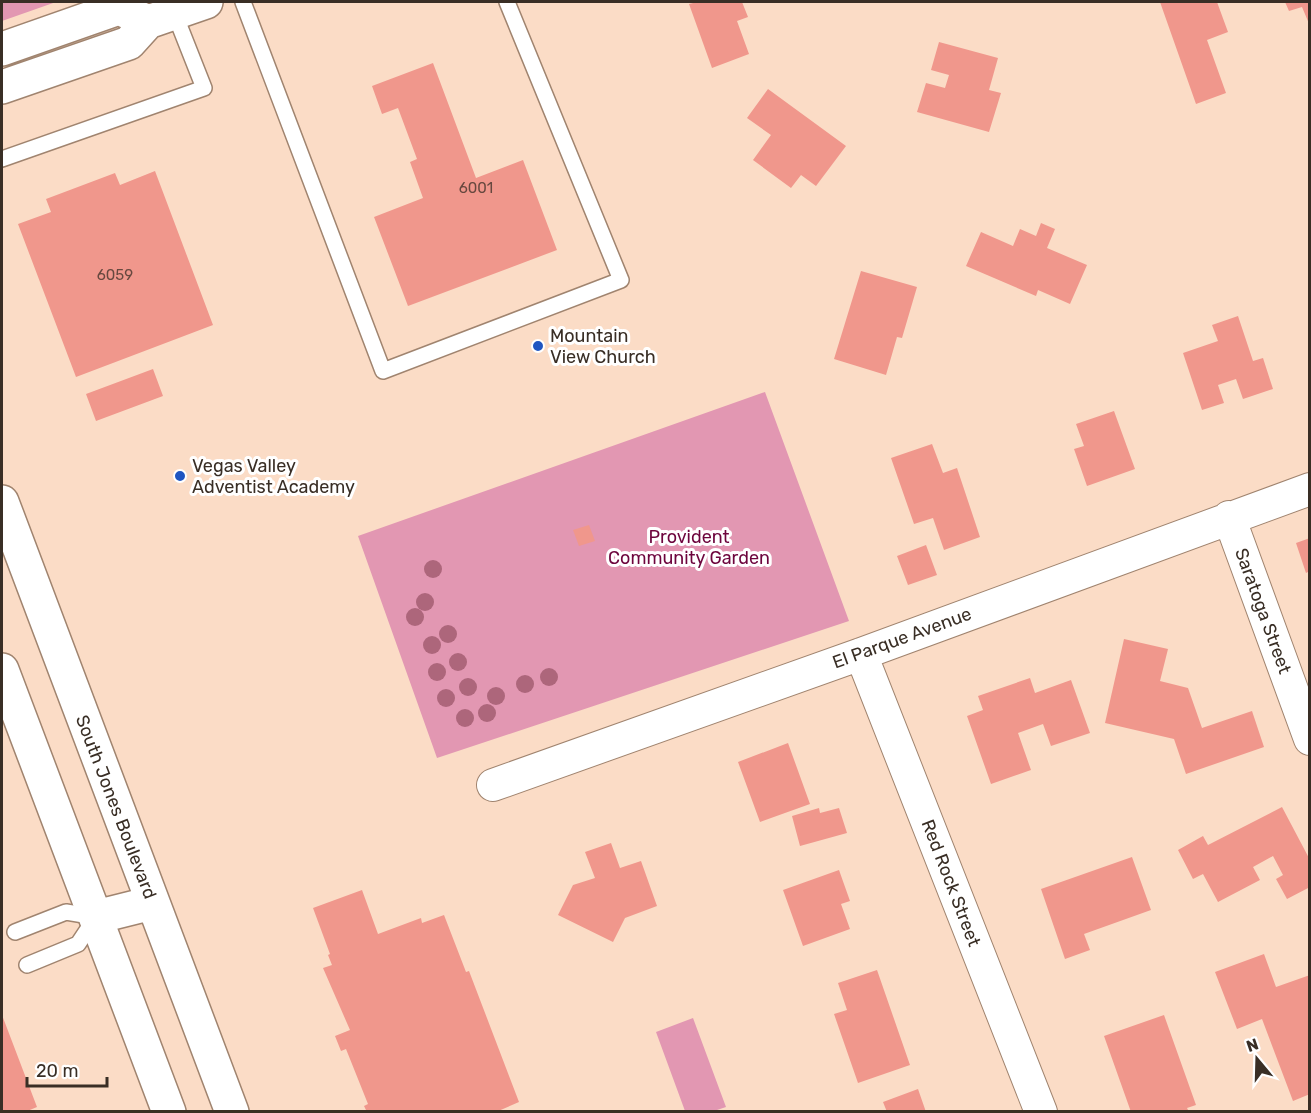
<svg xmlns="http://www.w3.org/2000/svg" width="1311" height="1113" viewBox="0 0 1311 1113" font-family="Rubik,sans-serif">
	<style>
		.green { fill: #e297b2 }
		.building { fill: #f0978c }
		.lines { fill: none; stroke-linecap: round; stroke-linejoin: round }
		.lane-casing { stroke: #a0846f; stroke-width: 18 }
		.street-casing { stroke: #a0846f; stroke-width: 34 }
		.secondary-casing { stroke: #a0846f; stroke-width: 36 }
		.primary-casing { stroke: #a0846f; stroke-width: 36 }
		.lane { stroke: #fff; stroke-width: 15 }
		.street { stroke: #fff; stroke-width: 32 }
		.secondary { stroke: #fff; stroke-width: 33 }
		.primary { stroke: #fff; stroke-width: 33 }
		.tree { fill: #ad667b }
		.poi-dot { fill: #1f55c1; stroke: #fff; stroke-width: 2 }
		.labels { text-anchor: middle; stroke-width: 6; stroke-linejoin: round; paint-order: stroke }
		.number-label { font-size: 15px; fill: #67483f }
		.poi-label { font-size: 18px; fill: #392e25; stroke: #fff; text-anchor: start }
		.park-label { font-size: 18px; fill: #6d053d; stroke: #fff }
		.street-label { font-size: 18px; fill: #392e25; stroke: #fff }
	</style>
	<rect width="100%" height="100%" fill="#fbdcc6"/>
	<path class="green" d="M 2,2 L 56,2 L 2,21 Z
		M 765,392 L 849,621 L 437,758 L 358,536 Z
		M 693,1018 L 726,1107 L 714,1111 L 685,1111 L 656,1032 Z"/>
	<path class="building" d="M 697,2 L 742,2 L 748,17 L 737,21 L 749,54 L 712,68 L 689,4 Z
		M 1160,2 L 1217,2 L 1228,32 L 1207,40 L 1226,93 L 1196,104 Z
		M 1285,2 L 1310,2 L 1310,26 L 1302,7 L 1289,11 Z
		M 939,42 L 998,58 L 989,90 L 1001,93 L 989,132 L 917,112 L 926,83 L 945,88 L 949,75 L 931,70 Z
		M 433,63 L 476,178 L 523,160 L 557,250 L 408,306 L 374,217 L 423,198 L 410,162 L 417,159 L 398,108 L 382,114 L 372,86 Z
		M 768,89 L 846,146 L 816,186 L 801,175 L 791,188 L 753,160 L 771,135 L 747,118 Z
		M 155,171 L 213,325 L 76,377 L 18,224 L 51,212 L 46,199 L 115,173 L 120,185 Z
		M 1041,223 L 1055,229 L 1047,248 L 1087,265 L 1070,304 L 1038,290 L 1036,296 L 966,266 L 981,232 L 1013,246 L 1020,229 L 1036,236 Z
		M 861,271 L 917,287 L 902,338 L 897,337 L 886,375 L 834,359 Z
		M 1238,316 L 1253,361 L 1263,358 L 1273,389 L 1243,399 L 1236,379 L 1218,385 L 1224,403 L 1202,410 L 1183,353 L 1218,341 L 1212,325 Z
		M 153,369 L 163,396 L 96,421 L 86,394 Z
		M 1114,411 L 1135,469 L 1087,486 L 1074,449 L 1084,446 L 1076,424 Z
		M 932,444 L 943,473 L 957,468 L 980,537 L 944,550 L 933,518 L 914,524 L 891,458 Z
		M 589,525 L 595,541 L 579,546 L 573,530 Z
		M 1310,538 L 1310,571 L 1306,573 L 1296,543 Z
		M 926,545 L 937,575 L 908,585 L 897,556 Z
		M 1124,639 L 1168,649 L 1160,681 L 1188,688 L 1202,728 L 1252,711 L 1264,747 L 1186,774 L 1174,739 L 1105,723 Z
		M 1030,678 L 1035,693 L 1071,680 L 1090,733 L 1051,746 L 1043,724 L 1018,733 L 1031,770 L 991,784 L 967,716 L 983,710 L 978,696 Z
		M 788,743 L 810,804 L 760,822 L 738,762 Z
		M 1282,807 L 1310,860 L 1310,887 L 1287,899 L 1276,879 L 1283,875 L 1273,856 L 1253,867 L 1260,880 L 1218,902 L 1203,874 L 1193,879 L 1178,850 L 1203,836 L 1208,845 Z
		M 819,808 L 820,813 L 839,808 L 847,833 L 800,846 L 792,816 Z
		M 611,843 L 620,868 L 641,861 L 657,906 L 625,918 L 613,942 L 558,915 L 573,885 L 595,878 L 585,852 Z
		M 1132,857 L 1151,910 L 1084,934 L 1090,950 L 1065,959 L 1041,889 Z
		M 839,870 L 850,901 L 841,904 L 850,929 L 803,946 L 783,890 Z
		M 362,890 L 378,934 L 421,918 L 422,923 L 444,915 L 466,972 L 469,971 L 519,1102 L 496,1112 L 367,1112 L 364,1106 L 368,1104 L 346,1049 L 341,1051 L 335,1036 L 350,1030 L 323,968 L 332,965 L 328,955 L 330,954 L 313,908 Z
		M 1264,954 L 1276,987 L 1310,975 L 1310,1094 L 1293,1101 L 1262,1019 L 1237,1029 L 1215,972 Z
		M 877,970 L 910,1065 L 858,1083 L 834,1014 L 847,1010 L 838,983 Z
		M 2,1015 L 37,1107 L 25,1112 L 2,1112 Z
		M 1164,1015 L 1196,1105 L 1187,1108 L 1189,1112 L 1131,1112 L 1104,1036 Z
		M 918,1089 L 926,1112 L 887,1112 L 883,1102 Z"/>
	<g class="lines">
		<defs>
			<path id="lane" d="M 243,2 L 383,371 L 621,280 L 507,2
				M 2,159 L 204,88 L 174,12
				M 15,932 L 66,912 L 96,917 L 78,944 L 27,965"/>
			<path id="street" d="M 1229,517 L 1310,739
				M 861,654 L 1041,1112
				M 493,785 L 861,654 L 1310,489"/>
			<path id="secondary" d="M 2,49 L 119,8 L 148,22
				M 2,87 L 129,43 L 148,22 L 206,2"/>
			<path id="primary" d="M 2,502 L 232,1112
				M 2,670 L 169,1112
				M 96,917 L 152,903"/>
		</defs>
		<use href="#lane" class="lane-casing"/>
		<use href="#street" class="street-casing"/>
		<use href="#secondary" class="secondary-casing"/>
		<use href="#primary" class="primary-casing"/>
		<use href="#lane" class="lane"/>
		<use href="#street" class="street"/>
		<use href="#secondary" class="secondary"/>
		<use href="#primary" class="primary"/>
	</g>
	<g class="tree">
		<circle cx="433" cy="569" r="9"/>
		<circle cx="425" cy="602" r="9"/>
		<circle cx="415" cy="617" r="9"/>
		<circle cx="448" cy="634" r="9"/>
		<circle cx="432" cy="645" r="9"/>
		<circle cx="458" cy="662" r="9"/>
		<circle cx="437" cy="672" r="9"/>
		<circle cx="549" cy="677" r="9"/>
		<circle cx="525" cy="684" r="9"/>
		<circle cx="468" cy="687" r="9"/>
		<circle cx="496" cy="696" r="9"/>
		<circle cx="446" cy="698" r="9"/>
		<circle cx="487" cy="713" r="9"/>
		<circle cx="465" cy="718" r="9"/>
	</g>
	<g class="poi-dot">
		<circle cx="538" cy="346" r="6"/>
		<circle cx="180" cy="476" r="6"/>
	</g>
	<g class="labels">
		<g class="number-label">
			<text x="476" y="193">6001</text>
			<text x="115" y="280">6059</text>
		</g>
		<g class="poi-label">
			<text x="550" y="342">Mountain<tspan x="550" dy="21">View Church</tspan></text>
			<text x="192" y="472">Vegas Valley<tspan x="192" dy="21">Adventist Academy</tspan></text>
		</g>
		<g class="park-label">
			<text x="689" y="543">Provident<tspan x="689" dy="21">Community Garden</tspan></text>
		</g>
		<g class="street-label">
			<text transform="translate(1263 611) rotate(70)" y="6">Saratoga Street</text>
			<text transform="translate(902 638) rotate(-20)" y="6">El Parque Avenue</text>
			<text transform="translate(116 807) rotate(69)" y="6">South Jones Boulevard</text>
			<text transform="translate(951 883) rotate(69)" y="6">Red Rock Street</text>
		</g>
	</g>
	<rect width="1311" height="1113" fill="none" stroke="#392e25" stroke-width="6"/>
	<g transform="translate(1257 1059) rotate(341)" stroke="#ffffff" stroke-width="4.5" paint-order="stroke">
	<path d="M0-4.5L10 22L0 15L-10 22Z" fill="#392e25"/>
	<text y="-9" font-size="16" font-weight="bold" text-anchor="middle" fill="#392e25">N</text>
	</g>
	<path d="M27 1077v9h80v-9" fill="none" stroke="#392e25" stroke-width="3"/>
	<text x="36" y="1077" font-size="18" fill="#392e25" stroke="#ffffff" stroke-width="4.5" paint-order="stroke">20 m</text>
</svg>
